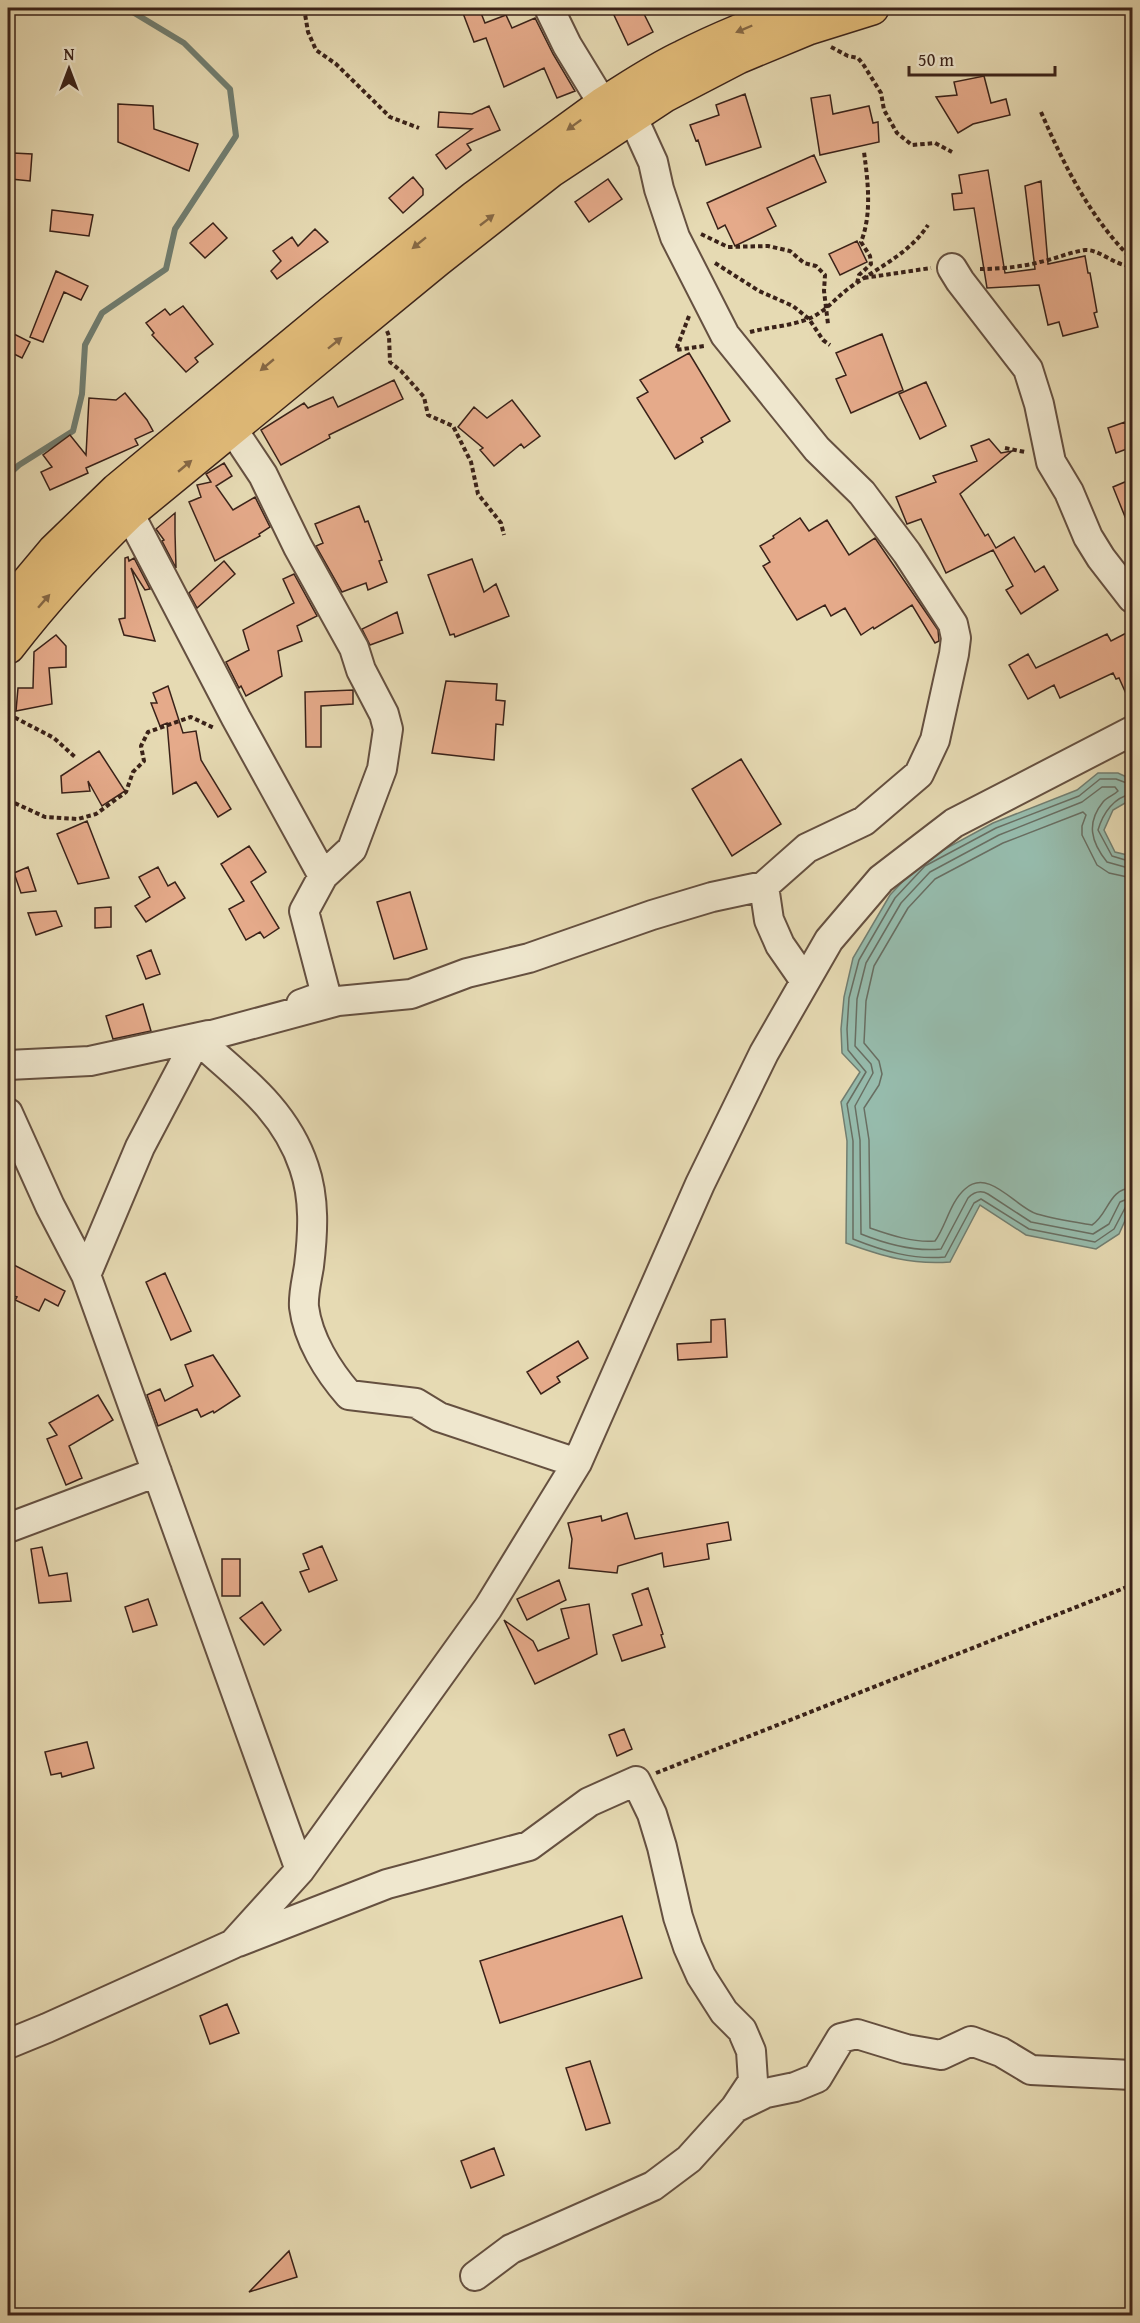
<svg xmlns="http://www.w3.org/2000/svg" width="1140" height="2323" viewBox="0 0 1140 2323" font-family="'Gentium Book Plus',serif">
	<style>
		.water { fill: #96bbac; stroke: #717e71; stroke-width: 1.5 }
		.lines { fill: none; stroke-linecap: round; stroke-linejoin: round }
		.shore { stroke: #686e62; stroke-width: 1.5 }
		.stream { stroke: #717e71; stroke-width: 6 }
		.building { fill: #e5aa8a; stroke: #3a2219; stroke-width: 1.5 }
		.minor-casing { stroke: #655040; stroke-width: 32 }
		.major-casing { stroke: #3a2219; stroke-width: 36 }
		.path { stroke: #3a2219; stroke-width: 4; stroke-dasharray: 4.5 3; stroke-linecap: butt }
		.minor { stroke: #efe7ce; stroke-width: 28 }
		.major { stroke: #e3bd7a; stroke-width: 33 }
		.oneway { fill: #866845 }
	</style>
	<rect width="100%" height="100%" fill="#e6dab3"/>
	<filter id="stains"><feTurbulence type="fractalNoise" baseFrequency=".00333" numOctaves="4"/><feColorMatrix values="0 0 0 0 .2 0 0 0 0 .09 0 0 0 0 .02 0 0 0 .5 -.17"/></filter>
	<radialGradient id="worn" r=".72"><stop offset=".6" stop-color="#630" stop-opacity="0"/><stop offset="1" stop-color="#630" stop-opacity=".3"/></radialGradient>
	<path class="water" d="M 1098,773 L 1118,773 L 1131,779 L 1132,799 L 1113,810 L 1104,830 L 1115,852 L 1132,856 L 1132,1205 L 1119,1234 L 1096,1249 L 1026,1235 L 980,1205 L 950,1262 C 911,1265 882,1256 846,1243 L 847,1141 L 841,1102 L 860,1072 L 842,1053 L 841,1029 L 844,997 L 853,958 L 890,895 L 921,862 L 993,823 L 1077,790 Z"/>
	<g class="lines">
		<path class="shore" d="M 1132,785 L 1116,779 L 1100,779 L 1079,796 L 996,828 L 925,866 L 895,898 L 859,960 L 849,998 L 847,1029 L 848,1050 L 866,1072 L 847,1104 L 853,1141 L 853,1239 C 883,1251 913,1260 945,1257 L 974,1203 L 981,1199 L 1029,1229 L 1095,1242 L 1114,1229 L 1125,1208 L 1132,1205
			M 1132,794 C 1114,797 1103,813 1098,830 L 1112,856 L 1132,862
			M 1132,869 L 1107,862 C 1091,842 1086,823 1103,802 C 1107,797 1114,795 1118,791 L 1115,787 L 1102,787 L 1082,802 L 999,835 L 930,872 L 901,903 L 866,963 L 857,999 L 855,1046 L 871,1064 L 873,1073 L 855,1106 L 860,1140 L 861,1234 C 886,1244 913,1252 941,1249 L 968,1198 C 974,1192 981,1190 988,1194 L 1031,1222 L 1093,1234 L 1109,1224 L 1120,1202 L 1132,1197
			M 1132,878 L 1109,873 L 1097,865 L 1082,835 L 1082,826 L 1086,815 L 1083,812 L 1003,843 L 935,879 L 908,908 L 874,966 L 866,1001 L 864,1043 L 879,1061 L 882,1074 L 879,1085 L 864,1108 L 869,1140 L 870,1228 C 890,1235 914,1243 935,1241 C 946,1226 950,1202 965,1189 C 989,1167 1016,1208 1037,1214 C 1054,1219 1074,1222 1092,1225 C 1109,1214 1108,1189 1132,1188"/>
		<path class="stream" d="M 8,11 L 15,8
			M 8,475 L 19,465 L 73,431 L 82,394 L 85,345 L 102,313 L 166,269 L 175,229 L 236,136 L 230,89 L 184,43 L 126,8"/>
	</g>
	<path class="building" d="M 461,8 L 479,8 L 485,23 L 506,15 L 512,28 L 535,18 L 553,54 L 575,91 L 557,98 L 544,68 L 504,87 L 486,38 L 474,42 Z
		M 622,8 L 641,8 L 653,32 L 628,45 L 613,13 Z
		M 984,76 L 991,103 L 1006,99 L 1010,115 L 973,124 L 958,133 L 936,97 L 957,95 L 954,82 Z
		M 745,94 L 761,147 L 706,165 L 698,140 L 696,141 L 690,125 L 719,115 L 716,105 Z
		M 830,95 L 833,114 L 869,106 L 873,123 L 878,122 L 879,142 L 820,155 L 811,98 Z
		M 118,104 L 153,106 L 154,129 L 198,144 L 189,171 L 118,142 Z
		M 489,106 L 500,130 L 467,144 L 471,150 L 446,169 L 436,155 L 472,129 L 438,127 L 439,112 L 472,114 Z
		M 13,153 L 32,154 L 30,181 L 11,179 Z
		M 814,155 L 826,182 L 767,208 L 776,226 L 735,246 L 725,225 L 718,229 L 707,203 Z
		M 988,170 L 1005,273 L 1035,269 L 1025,186 L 1041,181 L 1048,264 L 1085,256 L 1088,273 L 1090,273 L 1097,312 L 1094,313 L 1098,327 L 1063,336 L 1059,322 L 1048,325 L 1039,285 L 987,288 L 974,208 L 954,210 L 952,194 L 962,193 L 959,175 Z
		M 413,177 L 423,189 L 423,195 L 403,213 L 389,198 Z
		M 608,179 L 622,199 L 589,222 L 575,202 Z
		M 52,210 L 93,215 L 89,236 L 50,231 Z
		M 213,223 L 227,238 L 205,258 L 190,243 Z
		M 315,229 L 328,242 L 277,279 L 271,271 L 281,261 L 273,251 L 292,237 L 298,246 Z
		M 857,241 L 867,262 L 840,275 L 829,254 Z
		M 56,271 L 88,286 L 81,300 L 64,292 L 43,342 L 30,337 Z
		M 183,306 L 213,344 L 195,358 L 198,362 L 186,372 L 152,335 L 154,333 L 146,323 L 165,309 L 170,315 Z
		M 8,331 L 30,342 L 22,358 L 8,351 Z
		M 882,334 L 903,390 L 851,413 L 836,379 L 846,375 L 836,353 Z
		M 689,353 L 730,421 L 701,438 L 703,442 L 675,459 L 637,398 L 648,392 L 640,380 Z
		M 394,380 L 403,399 L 329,435 L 330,438 L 281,465 L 261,430 L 304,403 L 308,408 L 333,397 L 338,407 Z
		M 926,382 L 946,426 L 920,439 L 899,394 Z
		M 125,393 L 147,420 L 153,431 L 135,439 L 138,445 L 86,468 L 88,473 L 50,490 L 41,472 L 52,467 L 43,455 L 70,435 L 86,455 L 89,398 L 116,400 Z
		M 512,400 L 540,436 L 524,448 L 521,444 L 494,466 L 480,450 L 483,448 L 458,427 L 474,407 L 487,418 Z
		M 1125,422 L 1132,447 L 1116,453 L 1108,428 Z
		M 989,439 L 1001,453 L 1012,451 L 960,494 L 985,536 L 988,534 L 996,548 L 1014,537 L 1035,572 L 1044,566 L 1058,590 L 1021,614 L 1006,590 L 1013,586 L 993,550 L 946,573 L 921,519 L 907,524 L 896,497 L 936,482 L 933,476 L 977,461 L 971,446 Z
		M 224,463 L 232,476 L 216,486 L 233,510 L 255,497 L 270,527 L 259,534 L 260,536 L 215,561 L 189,502 L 201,497 L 197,485 L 211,482 L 206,474 Z
		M 1132,479 L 1132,534 L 1113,487 Z
		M 359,506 L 365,522 L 368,521 L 382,560 L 379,561 L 387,582 L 368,590 L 366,583 L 342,592 L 316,546 L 323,543 L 315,524 Z
		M 175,513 L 175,533 L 176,568 L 162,541 L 164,540 L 156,529 Z
		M 800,518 L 809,531 L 827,520 L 849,555 L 875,538 L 938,630 L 939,641 L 935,643 L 912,605 L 874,629 L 873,627 L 861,635 L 845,608 L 831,616 L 825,605 L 797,620 L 763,566 L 770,562 L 760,546 L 774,538 L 773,536 Z
		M 128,557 L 129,561 L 134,558 L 150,589 L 145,590 L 131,568 L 155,641 L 124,635 L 119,619 L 125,618 L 125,558 Z
		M 472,559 L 484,592 L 496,584 L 509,616 L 455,637 L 454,634 L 450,635 L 428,575 Z
		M 224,561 L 235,574 L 197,608 L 189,593 Z
		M 294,574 L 317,616 L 297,626 L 302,641 L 278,651 L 282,676 L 246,696 L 241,686 L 239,688 L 226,662 L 249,650 L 243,630 L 294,603 L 283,579 Z
		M 397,612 L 403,633 L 370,645 L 362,629 Z
		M 1132,630 L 1132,707 L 1119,678 L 1116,679 L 1113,673 L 1060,698 L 1054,685 L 1028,699 L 1009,665 L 1028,654 L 1036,668 L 1107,634 L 1111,641 Z
		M 56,635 L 66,646 L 66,667 L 49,668 L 52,704 L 16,711 L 18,688 L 33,688 L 34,652 Z
		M 446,681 L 497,684 L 496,700 L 505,701 L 503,725 L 496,724 L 494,760 L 432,753 Z
		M 168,686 L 183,733 L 196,731 L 201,760 L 231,809 L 218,817 L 196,782 L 173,794 L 167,723 L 160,726 L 151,703 L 157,703 L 153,693 Z
		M 353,690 L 353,704 L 321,706 L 321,747 L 306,747 L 305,692 Z
		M 99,751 L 125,791 L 102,806 L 88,781 L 90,791 L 62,793 L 61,776 Z
		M 741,759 L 781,824 L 732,856 L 692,789 Z
		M 87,821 L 109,878 L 78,884 L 57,834 Z
		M 249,846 L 266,872 L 251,882 L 279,928 L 264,938 L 260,932 L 246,940 L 229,909 L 244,901 L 221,864 Z
		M 28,867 L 36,891 L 21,893 L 14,873 Z
		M 158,867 L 168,886 L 175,882 L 185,898 L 146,922 L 135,906 L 150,897 L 139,877 Z
		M 410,892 L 427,949 L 394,959 L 377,902 Z
		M 111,907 L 111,927 L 95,928 L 95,908 Z
		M 56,911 L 62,926 L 36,935 L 28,913 Z
		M 151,950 L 160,974 L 146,979 L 137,956 Z
		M 143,1004 L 151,1031 L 113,1039 L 106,1016 Z
		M 8,1262 L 65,1291 L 58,1306 L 45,1299 L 39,1311 L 15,1300 L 17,1297 L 8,1294 Z
		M 165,1273 L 191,1331 L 171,1340 L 146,1282 Z
		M 725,1319 L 727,1357 L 678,1360 L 677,1344 L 711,1342 L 711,1320 Z
		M 578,1341 L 588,1358 L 557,1377 L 560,1382 L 541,1394 L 527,1372 Z
		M 213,1355 L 240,1396 L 214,1413 L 213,1411 L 201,1417 L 197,1409 L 158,1426 L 147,1395 L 160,1389 L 165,1401 L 193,1386 L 185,1365 Z
		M 98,1395 L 113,1420 L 69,1446 L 82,1478 L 66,1485 L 47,1439 L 57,1435 L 49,1423 Z
		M 627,1513 L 635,1539 L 728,1522 L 731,1540 L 707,1544 L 709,1559 L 664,1567 L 662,1553 L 618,1566 L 617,1573 L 569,1568 L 572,1539 L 568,1523 L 601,1516 L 602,1521 Z
		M 322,1546 L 337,1580 L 309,1592 L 300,1572 L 309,1569 L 303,1554 Z
		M 42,1547 L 49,1576 L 67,1573 L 71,1601 L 39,1603 L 31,1549 Z
		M 222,1559 L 240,1559 L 240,1596 L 222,1596 Z
		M 559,1580 L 566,1600 L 527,1620 L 517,1599 Z
		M 648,1588 L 663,1634 L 661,1635 L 665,1647 L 622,1661 L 613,1635 L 642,1625 L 632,1594 Z
		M 148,1599 L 157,1625 L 133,1632 L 125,1607 Z
		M 262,1602 L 281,1630 L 264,1645 L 240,1618 Z
		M 589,1604 L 597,1654 L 535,1684 L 504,1620 L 533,1641 L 538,1651 L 569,1638 L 561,1609 Z
		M 624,1729 L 632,1749 L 617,1756 L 609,1735 Z
		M 87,1742 L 94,1768 L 62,1777 L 61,1773 L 51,1775 L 45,1752 Z
		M 622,1916 L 642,1978 L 500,2023 L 480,1961 Z
		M 227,2004 L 239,2033 L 210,2044 L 200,2016 Z
		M 590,2061 L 610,2123 L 586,2130 L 566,2068 Z
		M 494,2148 L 504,2175 L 471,2188 L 461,2161 Z
		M 289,2251 L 297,2277 L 249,2292 Z"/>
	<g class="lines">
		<defs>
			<path id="minor" d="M 549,8 L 567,45 L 603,104
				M 952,268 L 960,281 L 1028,369 L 1039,404 L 1051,462 L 1069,492 L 1088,537 L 1101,558 L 1132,598
				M 231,427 L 263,475 L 298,547 L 354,648 L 361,670 L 384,714 L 388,729 L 382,769 L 352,849 L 323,876 L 304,911 L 326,995 L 301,1004
				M 129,513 L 236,718 L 323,876
				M 764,886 L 769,920 L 780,945 L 805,981
				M 197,1039 C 240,1078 285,1109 304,1167 C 315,1199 313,1233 309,1266 C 307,1279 303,1294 304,1307 C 308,1339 328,1371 349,1395 L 416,1403 L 439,1417 L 577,1463
				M 8,1065 L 90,1061 L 209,1035
				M 8,1113 L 50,1206 L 86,1275 L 300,1870
				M 86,1275 L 140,1147 L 197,1039 L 338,1001 L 411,994 L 467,973 L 529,958 L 652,915 L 712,897 L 764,886 L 807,848 L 864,821 L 919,774 L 935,740 L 954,654 L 956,638 L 953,624 L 907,553 L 862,493 L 817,449 L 725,335 L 675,237 L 659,189 L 653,162 L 632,116
				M 8,1528 L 157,1472
				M 238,1942 L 387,1884 L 529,1846 L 589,1802 L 636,1781 L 652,1814 L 662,1847 L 678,1917 L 688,1947 L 701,1976 L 724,2012 L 742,2030 L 751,2051 L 753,2081 L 735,2108 L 689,2159 L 653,2186 L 511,2249 L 475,2276
				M 8,2044 L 47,2028 L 233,1944 L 300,1870 L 488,1608 L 577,1463 L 700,1184 L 764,1053 L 829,940 L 881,879 L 954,823 L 1132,731
				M 735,2108 L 766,2093 L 795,2087 L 817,2078 L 841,2038 L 857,2034 L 906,2049 L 941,2055 L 971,2041 L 1001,2052 L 1031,2070 L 1132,2075"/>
			<path id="major" d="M 8,606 L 54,551 L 117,490 L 332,312 L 474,198 L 603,104 C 629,88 655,70 683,57 C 720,38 759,23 798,8
				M 8,647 C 45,599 85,555 129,513 L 437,260 L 550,171 L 665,95 L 738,57 L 808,28 L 872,8"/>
		</defs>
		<use href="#minor" class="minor-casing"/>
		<use href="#major" class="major-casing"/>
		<path class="path" d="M 304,8 L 308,32 L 316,50 L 336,64 L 390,117 L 419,128
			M 831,47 L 848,56 L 858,58 L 863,64 L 881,93 L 884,110 L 897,133 L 912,145 L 935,143 L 952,152
			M 1041,112 C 1064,165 1090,218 1132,259
			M 701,234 L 728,247 L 768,246 L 790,251 L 804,263 L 816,266 L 825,275 L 824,291 L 828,324
			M 715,263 L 759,291 L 793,306 L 809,319 L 823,340 L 830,345
			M 980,269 C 1000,269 1021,267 1040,262 C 1055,259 1070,252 1085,250 C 1100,249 1114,266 1132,266
			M 864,278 L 931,268
			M 857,283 L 859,275 L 871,264 L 870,256 L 861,242 C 872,214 868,182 864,152
			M 689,316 L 676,350 L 704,346
			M 387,331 L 389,336 L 390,362 L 401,371 L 424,397 L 428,415 L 453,426 L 471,462 L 478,494 L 501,523 L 504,535
			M 750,332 C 769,327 790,326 808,319 C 826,312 837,296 852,286 C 879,267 910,253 928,225
			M 1005,448 L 1025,452
			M 8,714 L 54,738 L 75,757
			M 8,800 L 45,817 L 78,819 L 96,814 L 126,792 L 133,772 L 144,761 L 141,746 L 148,732 L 191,717 L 214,728
			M 656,1773 L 1132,1585"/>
		<use href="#minor" class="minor"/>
		<use href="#major" class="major"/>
	</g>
	<defs><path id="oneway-solid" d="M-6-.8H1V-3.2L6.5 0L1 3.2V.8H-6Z" transform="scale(1.5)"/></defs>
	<g class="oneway">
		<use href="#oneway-solid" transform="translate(744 29) rotate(157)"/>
		<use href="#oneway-solid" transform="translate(574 125) rotate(144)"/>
		<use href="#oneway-solid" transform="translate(487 220) rotate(-38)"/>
		<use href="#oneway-solid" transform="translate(419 243) rotate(141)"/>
		<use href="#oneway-solid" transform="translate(335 343) rotate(-39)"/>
		<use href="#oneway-solid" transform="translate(267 365) rotate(140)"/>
		<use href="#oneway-solid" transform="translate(185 466) rotate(-40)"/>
		<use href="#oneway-solid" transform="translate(44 601) rotate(-49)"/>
	</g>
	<rect width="1140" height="2323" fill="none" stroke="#e6dab3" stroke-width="30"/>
	<rect x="9" y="9" width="1122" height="2305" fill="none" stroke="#3a2219" stroke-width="3"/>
	<rect x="15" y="15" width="1110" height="2293" fill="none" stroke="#3a2219" stroke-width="1.5"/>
	<g transform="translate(69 69)" stroke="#efe7ce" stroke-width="4.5" paint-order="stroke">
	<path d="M0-4.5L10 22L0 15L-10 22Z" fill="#3a2219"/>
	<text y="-9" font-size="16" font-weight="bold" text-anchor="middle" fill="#3a2219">N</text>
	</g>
	<path d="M909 66v9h146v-9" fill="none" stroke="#3a2219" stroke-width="3"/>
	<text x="918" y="66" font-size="18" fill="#3a2219" stroke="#efe7ce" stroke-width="4.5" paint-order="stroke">50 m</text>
	<rect width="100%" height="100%" filter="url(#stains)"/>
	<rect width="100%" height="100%" fill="url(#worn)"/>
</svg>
